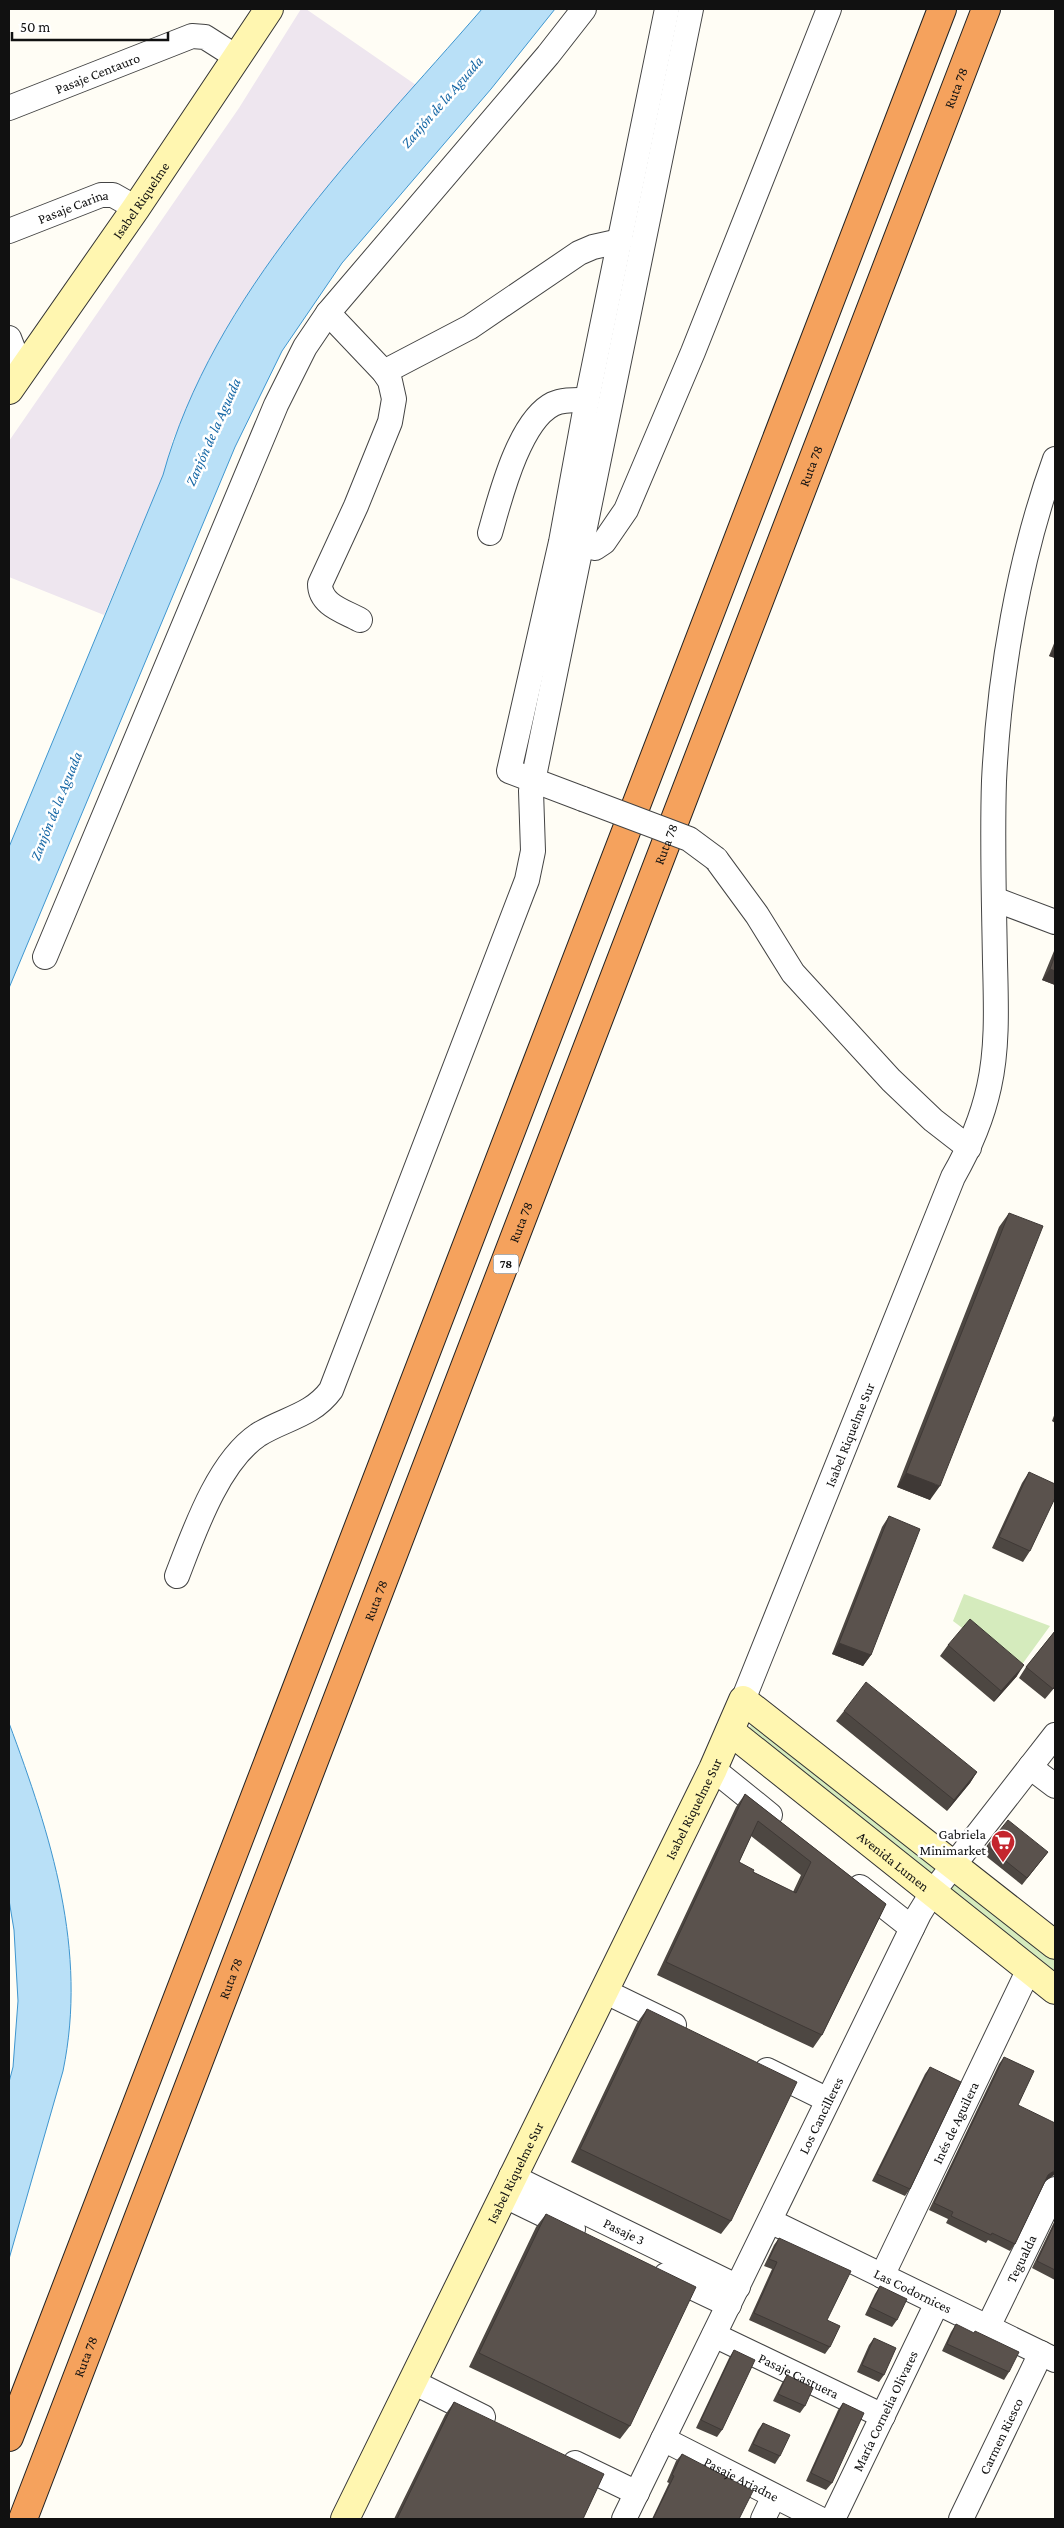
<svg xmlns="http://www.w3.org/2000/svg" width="1064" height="2528" viewBox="0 0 1064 2528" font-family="'Crimson Pro',serif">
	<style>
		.industrial { fill: #eee6ef }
		.green { fill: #d5ebbd }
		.water { fill: #b9e0f7; stroke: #3f96cf }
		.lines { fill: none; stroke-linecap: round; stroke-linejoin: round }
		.street-casing { stroke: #444; stroke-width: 26 }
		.secondary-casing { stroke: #333; stroke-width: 30 }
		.highway-casing { stroke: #222; stroke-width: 30 }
		.street { stroke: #fff; stroke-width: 24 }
		.secondary { stroke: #fff6b0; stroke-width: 28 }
		.highway { stroke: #f5a25d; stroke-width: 28 }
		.street-bridge-casing { stroke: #444; stroke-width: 26; stroke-linecap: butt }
		.street-bridge { stroke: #fff; stroke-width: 24 }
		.wall { fill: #4d4742; fill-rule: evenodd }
		.shaded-wall { fill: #3f3936 }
		.building { fill: #5a524d; stroke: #3f3936; fill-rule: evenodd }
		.labels { text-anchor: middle; stroke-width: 5; stroke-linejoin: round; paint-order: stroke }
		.shield { fill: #fff; stroke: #585858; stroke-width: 1 }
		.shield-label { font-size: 12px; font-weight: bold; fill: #111 }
		.street-label { font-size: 14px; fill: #111; stroke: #fff }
		.poi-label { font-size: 14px; fill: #111; stroke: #fff; text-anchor: end }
		.water-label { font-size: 15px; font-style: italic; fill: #1768a6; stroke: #fff }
	</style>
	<rect width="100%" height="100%" fill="#fffdf5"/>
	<path class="industrial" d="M 301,9 L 306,9 L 416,85 L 317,200 L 284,242 L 234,315 L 173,439 L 163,475 L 104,615 L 9,577 L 9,441 L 239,108 Z"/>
	<path class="green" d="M 964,1594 L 1050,1626 L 1018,1670 L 953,1621 Z
		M 755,1717 L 943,1867 L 930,1883 L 746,1734 Z
		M 956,1879 L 1055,1958 L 1055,1983 L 945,1894 Z"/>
	<path class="water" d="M 482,9 L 555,9 L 491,89 L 342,263 L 282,351 L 235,447 L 9,988 L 9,847 L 163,475 C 213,293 362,148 482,9 Z
		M 9,1723 C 51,1836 88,1950 63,2071 L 9,2259 L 9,2082 L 13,2067 L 18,2001 L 14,1930 L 9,1900 Z"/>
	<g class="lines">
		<defs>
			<g id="street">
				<path id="s1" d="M 9,108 L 192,36 L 205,37 L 238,58"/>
				<path id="s2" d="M 9,231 L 101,195 L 113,195 L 136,208"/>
				<path d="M 328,313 L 384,372 L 390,381 L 394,399 L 390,422 L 356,506 L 320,584 C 320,605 344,611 360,620"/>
				<path d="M 9,338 L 22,372"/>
				<path d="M 384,372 L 470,327 L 579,253 L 593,247 L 620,241"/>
				<path d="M 490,533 C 500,498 519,421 553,404 C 563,399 576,400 587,400"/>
				<path d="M 566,543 L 595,548 L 604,542 L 626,510 L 693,352 L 829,9"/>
				<path d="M 583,799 L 509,771 L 561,542 L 587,400 L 667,9"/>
				<path d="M 716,859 L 757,915 L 793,973 L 891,1080 L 933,1120 L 969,1148"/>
				<path d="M 994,899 L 1055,922"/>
				<path d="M 45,957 L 276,405 L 305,347 L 328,313 L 548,55 L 584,9"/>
				<path d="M 177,1576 C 194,1532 218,1462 258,1435 C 283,1419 312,1416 331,1390 L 527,880 L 533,851 L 531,791 L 691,9"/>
				<path id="s3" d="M 743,1700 L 953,1177 C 969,1149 982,1119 989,1087 C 998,1047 996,1003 995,962 C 994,902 992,841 994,781 C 999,675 1019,558 1055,459"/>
				<path d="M 1030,1767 L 1055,1786"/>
				<path d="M 713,1769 L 770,1815"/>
				<path d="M 860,1887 L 912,1928"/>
				<path d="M 604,1991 L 674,2025"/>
				<path d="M 767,2070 L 828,2100"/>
				<path id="s4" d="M 511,2176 L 738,2287"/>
				<path d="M 503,2195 L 573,2229"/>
				<path id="s5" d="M 770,2221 L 1055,2360"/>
				<path d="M 666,2275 L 729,2305"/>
				<path id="s6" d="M 882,2276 L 1029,1969"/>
				<path id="s7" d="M 988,2327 L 1055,2189"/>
				<path id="s8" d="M 714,2335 L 883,2416"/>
				<path d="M 411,2381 L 483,2417"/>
				<path id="s9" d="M 663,2439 L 820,2519"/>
				<path d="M 575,2463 L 637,2493"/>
				<path id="s10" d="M 624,2519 L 919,1914 L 932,1893 L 1055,1735"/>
				<path d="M 763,2519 L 774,2496"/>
				<path id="s11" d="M 833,2519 L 937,2303"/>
				<path id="s12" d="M 961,2519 L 1041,2353"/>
			</g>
			<g id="secondary">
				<path id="s13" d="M 9,390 L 136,208 L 269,9"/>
				<path id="s14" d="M 730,1731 L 1055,1990"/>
				<path id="s15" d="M 345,2519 L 713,1769 L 743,1700 L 1055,1945"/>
			</g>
			<g id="highway">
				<path d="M 9,2437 L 942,9"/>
				<path id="s16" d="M 23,2519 L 986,9"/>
			</g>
		</defs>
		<use href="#street" class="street-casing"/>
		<use href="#secondary" class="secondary-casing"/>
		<use href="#highway" class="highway-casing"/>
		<use href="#street" class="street"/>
		<use href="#secondary" class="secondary"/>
		<use href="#highway" class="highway"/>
		<defs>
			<path id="street-bridge" d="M 583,799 L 689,839 L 716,859"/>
		</defs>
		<use href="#street-bridge" class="street-bridge-casing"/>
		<use href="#street-bridge" class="street-bridge"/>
	</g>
	<path class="wall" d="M 1055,641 L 1055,658 L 1049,656 Z
		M 1055,948 L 1055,985 L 1042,980 L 1054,951 Z
		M 1009,1213 L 930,1500 L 897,1487 L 999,1227 Z
		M 1055,1413 L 1055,1423 L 1052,1421 Z
		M 1029,1472 L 1030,1551 L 1023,1562 L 992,1548 L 1022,1483 Z
		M 889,1516 L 871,1655 L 863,1666 L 832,1654 L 882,1527 Z
		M 1055,1631 L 1055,1687 L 1045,1699 L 1019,1678 L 1026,1667 Z
		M 948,1645 L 1017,1676 L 994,1702 L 940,1656 Z
		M 844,1711 L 977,1772 L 970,1783 L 947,1811 L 836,1721 Z
		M 745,1794 L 886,1904 L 822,2035 L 813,2048 L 657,1975 L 736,1807 ZM 751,1836 L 801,1875 L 793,1892 L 753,1872 L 739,1862 Z
		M 987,1846 L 1048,1852 L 1022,1885 L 982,1853 Z
		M 647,2009 L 731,2221 L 721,2234 L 571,2162 L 637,2023 Z
		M 1004,2057 L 1018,2105 L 1054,2175 L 1045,2181 L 1015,2244 L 1010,2251 L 988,2240 L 986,2243 L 946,2223 L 948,2219 L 929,2210 L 999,2064 Z
		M 930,2067 L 910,2189 L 905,2196 L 872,2181 L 925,2074 Z
		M 546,2214 L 630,2426 L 620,2439 L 469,2367 L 536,2227 Z
		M 1055,2220 L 1055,2280 L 1032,2268 Z
		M 779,2238 L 827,2320 L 830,2347 L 825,2354 L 749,2320 L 772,2269 L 764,2266 L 774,2245 Z
		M 880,2286 L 897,2320 L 892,2327 L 865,2315 L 875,2294 Z
		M 956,2324 L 1009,2372 L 1004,2380 L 942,2351 L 951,2332 Z
		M 874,2338 L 884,2375 L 879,2382 L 857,2372 L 869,2345 Z
		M 734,2350 L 722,2430 L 717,2437 L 696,2428 L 729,2358 Z
		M 787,2375 L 805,2406 L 800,2413 L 773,2401 L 782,2383 Z
		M 454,2402 L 583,2519 L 394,2519 L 445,2415 Z
		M 843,2403 L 832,2483 L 826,2490 L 806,2481 L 838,2410 Z
		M 763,2423 L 780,2456 L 775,2464 L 748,2451 L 758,2430 Z
		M 682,2454 L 739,2519 L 652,2519 L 669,2483 L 667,2482 L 676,2461 Z"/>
	<path class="shaded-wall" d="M 1055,648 L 1055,658 L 1049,656 Z
		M 1050,969 L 1055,971 L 1055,985 L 1042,980 Z
		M 906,1473 L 940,1486 L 930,1500 L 897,1487 Z
		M 839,1643 L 871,1655 L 863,1666 L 832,1654 Z
		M 1024,1665 L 1017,1676 L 994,1702 L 1001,1691 Z
		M 977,1772 L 970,1783 L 947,1811 L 954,1800 Z
		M 1055,2170 L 1055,2176 L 1054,2175 L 1043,2183 L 1048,2175 Z"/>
	<path class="building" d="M 1055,955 L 1055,971 L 1050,969 Z
		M 1009,1213 L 1043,1226 L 940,1486 L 906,1473 Z
		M 1029,1472 L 1055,1484 L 1055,1498 L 1030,1551 L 999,1537 Z
		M 889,1516 L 920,1529 L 871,1655 L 839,1643 Z
		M 970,1619 L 1024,1665 L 1001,1691 L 948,1645 Z
		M 1055,1631 L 1055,1686 L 1053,1689 L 1026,1667 Z
		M 866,1682 L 977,1772 L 954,1800 L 844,1711 Z
		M 745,1794 L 886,1904 L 822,2035 L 666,1962 ZM 758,1821 L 811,1862 L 796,1893 L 753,1872 L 754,1870 L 739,1862 Z
		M 1008,1820 L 1048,1852 L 1027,1878 L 987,1846 Z
		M 647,2009 L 797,2082 L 731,2221 L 580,2149 Z
		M 1004,2057 L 1034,2071 L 1018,2105 L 1055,2123 L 1055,2170 L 1048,2175 L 1015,2244 L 992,2233 L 991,2235 L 951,2216 L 953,2212 L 934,2203 Z
		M 930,2067 L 961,2082 L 910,2189 L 877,2174 Z
		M 546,2214 L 696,2287 L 630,2426 L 479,2353 Z
		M 1055,2223 L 1055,2270 L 1037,2261 Z
		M 779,2238 L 851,2271 L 827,2320 L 840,2326 L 830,2347 L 754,2313 L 777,2262 L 769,2259 Z
		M 880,2286 L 907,2299 L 897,2320 L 870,2307 Z
		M 956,2324 L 974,2333 L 975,2331 L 1019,2352 L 1009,2372 L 947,2344 Z
		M 874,2338 L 896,2348 L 884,2375 L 862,2365 Z
		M 734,2350 L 755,2360 L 722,2430 L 701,2420 Z
		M 787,2375 L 813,2388 L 805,2406 L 778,2394 Z
		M 454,2402 L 604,2474 L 583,2519 L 397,2519 Z
		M 843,2403 L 864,2413 L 832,2483 L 811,2473 Z
		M 763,2423 L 790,2435 L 780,2456 L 753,2444 Z
		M 682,2454 L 753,2491 L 739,2519 L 653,2519 L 674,2476 L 672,2475 Z"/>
	<defs>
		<symbol id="supermarket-pin" viewBox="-11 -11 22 30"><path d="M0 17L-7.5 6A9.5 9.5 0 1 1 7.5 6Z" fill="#c4262e" stroke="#fff"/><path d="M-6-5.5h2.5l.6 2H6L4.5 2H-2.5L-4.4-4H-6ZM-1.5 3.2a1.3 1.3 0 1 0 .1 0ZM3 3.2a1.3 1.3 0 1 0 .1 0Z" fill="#fff"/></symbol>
	</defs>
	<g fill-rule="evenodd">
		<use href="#supermarket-pin" x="989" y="1828" width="28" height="38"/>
	</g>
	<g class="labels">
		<rect class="shield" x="493.5" y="1254.5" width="25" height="19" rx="4"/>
		<g class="shield-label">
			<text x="506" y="1268">78</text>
		</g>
		<g class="street-label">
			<text dy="5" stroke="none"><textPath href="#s1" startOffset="95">Pasaje Centauro</textPath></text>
			<text dy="5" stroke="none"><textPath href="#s16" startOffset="2604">Ruta 78</textPath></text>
			<text dy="5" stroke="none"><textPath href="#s13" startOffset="231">Isabel Riquelme</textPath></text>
			<text dy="5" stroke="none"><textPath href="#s2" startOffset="69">Pasaje Carina</textPath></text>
			<text dy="5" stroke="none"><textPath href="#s16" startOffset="2199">Ruta 78</textPath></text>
			<text dy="5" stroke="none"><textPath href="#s16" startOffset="1794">Ruta 78</textPath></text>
			<text dy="5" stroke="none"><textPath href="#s16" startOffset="1389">Ruta 78</textPath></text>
			<text dy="5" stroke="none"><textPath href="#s3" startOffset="286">Isabel Riquelme Sur</textPath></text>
			<text dy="5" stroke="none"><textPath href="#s16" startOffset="984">Ruta 78</textPath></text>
			<text dy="5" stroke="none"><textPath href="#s15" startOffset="791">Isabel Riquelme Sur</textPath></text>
			<text dy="5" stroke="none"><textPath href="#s14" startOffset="209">Avenida Lumen</textPath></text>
			<text dy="5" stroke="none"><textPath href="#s16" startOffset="579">Ruta 78</textPath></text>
			<text dy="5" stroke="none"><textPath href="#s10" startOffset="449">Los Cancilleres</textPath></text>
			<text dy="5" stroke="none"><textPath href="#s6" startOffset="170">Inés de Aguilera</textPath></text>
			<text dy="5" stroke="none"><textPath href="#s15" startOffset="386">Isabel Riquelme Sur</textPath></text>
			<text dy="5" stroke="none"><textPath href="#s4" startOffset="126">Pasaje 3</textPath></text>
			<text dy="5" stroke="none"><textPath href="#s7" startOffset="76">Tegualda</textPath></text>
			<text dy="5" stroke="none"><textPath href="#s5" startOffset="159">Las Codornices</textPath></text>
			<text dy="5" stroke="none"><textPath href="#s16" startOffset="174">Ruta 78</textPath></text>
			<text dy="5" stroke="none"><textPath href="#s8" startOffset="94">Pasaje Castuera</textPath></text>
			<text dy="5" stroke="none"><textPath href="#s11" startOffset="120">María Cornelia Olivares</textPath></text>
			<text dy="5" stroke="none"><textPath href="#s12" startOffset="92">Carmen Riesco</textPath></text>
			<text dy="5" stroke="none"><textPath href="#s9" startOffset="88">Pasaje Ariadne</textPath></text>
		</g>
		<g class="poi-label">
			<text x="986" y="1839">Gabriela<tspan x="986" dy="16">Minimarket</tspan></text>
		</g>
		<g class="water-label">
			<text transform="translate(442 102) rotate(-49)" y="5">Zanjón de la Aguada</text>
			<text transform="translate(213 432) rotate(-66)" y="5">Zanjón de la Aguada</text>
			<text transform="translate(56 806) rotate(-68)" y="5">Zanjón de la Aguada</text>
		</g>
	</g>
	<rect width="1064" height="2528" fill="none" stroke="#111111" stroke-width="20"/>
	<path d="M12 32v8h156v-8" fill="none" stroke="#111111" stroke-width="2.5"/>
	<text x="20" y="32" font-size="15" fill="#111111" stroke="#ffffff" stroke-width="4" paint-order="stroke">50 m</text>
</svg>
